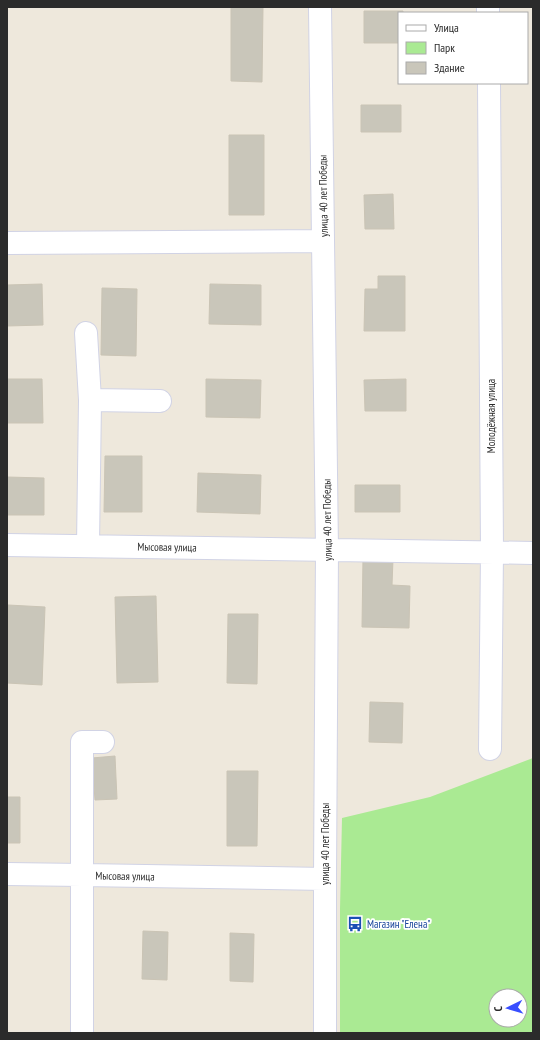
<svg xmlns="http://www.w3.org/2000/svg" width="540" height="1040" viewBox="0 0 540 1040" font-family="'PT Sans Narrow',sans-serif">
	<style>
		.green { fill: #aaea93; fill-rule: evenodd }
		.building { fill: #c9c6ba; stroke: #cac4b5 }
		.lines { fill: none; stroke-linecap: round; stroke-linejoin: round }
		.minor-casing { stroke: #d1d3e5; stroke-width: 24 }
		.minor { stroke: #fff; stroke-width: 22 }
		.labels { text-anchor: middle; stroke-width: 3.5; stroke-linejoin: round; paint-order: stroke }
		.street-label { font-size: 11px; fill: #2b2b2b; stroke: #fff }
		.transit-label { font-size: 11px; fill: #164399; stroke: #fff; text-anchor: start }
	</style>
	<rect width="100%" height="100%" fill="#eee8dc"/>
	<path class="green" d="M 533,758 L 533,1033 L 340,1033 L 340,909 L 342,818 L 430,797 ZM 496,996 L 520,996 L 520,1020 L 496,1020 Z"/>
	<path class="building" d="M 231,7 L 263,7 L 262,82 L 231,81 Z
		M 364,11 L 403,11 L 403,13 L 399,13 L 399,43 L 364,43 Z
		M 361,105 L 401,105 L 401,132 L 361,132 Z
		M 229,135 L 264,135 L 264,215 L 229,215 Z
		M 393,194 L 394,229 L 365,229 L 364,195 Z
		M 378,276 L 405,276 L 405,331 L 364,331 L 365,289 L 378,289 Z
		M 42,284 L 43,325 L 7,326 L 7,285 Z
		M 210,284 L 261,285 L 261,325 L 209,324 Z
		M 102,288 L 137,289 L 136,356 L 101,355 Z
		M 7,379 L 42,379 L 43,423 L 7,423 Z
		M 206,379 L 261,380 L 260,418 L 206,417 Z
		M 406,379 L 406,411 L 365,411 L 364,380 Z
		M 105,456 L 142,456 L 142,512 L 104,512 Z
		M 198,473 L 261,475 L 260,514 L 197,512 Z
		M 7,477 L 44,478 L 44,515 L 7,515 Z
		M 355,485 L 400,485 L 400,512 L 355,512 Z
		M 363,558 L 393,559 L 392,585 L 410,586 L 409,628 L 362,627 Z
		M 156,596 L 158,682 L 117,683 L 115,597 Z
		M 8,605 L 45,607 L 42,685 L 7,683 Z
		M 228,614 L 258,614 L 257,684 L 227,683 Z
		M 370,702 L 403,703 L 402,743 L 369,742 Z
		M 115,756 L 117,799 L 95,800 L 92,758 Z
		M 227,771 L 258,771 L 257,846 L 227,846 Z
		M 7,797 L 20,797 L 20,843 L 7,843 Z
		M 143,931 L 168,932 L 167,980 L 142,979 Z
		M 230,933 L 254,934 L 253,982 L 230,981 Z"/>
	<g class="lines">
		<defs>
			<path id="minor" d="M 320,7 L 327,550 L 325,879 L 325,1033
				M 488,7 L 488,13
				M 489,83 L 492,552 L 490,749
				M 7,243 L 323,241
				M 86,333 L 90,400 L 88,546
				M 90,400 L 160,401
				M 7,545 L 533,553
				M 7,874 L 82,875 L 82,742 L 103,742
				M 82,1033 L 82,875 L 325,879"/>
		</defs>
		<use href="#minor" class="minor-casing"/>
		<use href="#minor" class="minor"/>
	</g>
	<defs>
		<symbol id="bus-bare" viewBox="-9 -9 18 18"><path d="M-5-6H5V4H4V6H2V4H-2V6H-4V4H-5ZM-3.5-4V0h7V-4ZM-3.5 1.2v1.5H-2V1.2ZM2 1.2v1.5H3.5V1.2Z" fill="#1a4fb4" stroke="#fff" stroke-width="2.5" paint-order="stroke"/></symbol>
	</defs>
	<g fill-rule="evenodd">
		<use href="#bus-bare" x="344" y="913" width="22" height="22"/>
	</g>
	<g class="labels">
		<g class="street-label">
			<text transform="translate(323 196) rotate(-91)" y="4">улица 40 лет Победы</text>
			<text transform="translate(491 416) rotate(-90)" y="4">Молодёжная улица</text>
			<text transform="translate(327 520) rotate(-91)" y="4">улица 40 лет Победы</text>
			<text transform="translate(167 547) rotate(1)" y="4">Мысовая улица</text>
			<text transform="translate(325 844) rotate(-90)" y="4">улица 40 лет Победы</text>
			<text transform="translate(125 876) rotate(1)" y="4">Мысовая улица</text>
		</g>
		<g class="transit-label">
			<text x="367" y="928">Магазин "Елена"</text>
		</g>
	</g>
	<rect width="540" height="1040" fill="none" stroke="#2b2b2b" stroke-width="16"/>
	<rect x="398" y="12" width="130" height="72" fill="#ffffff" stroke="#aaaaaa"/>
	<rect x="406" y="25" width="20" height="6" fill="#ffffff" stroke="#aaaaaa"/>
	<text x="434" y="32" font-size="12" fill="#2b2b2b">Улица</text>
	<rect x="406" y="42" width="20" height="12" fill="#aaea93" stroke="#aaaaaa"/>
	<text x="434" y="52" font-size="12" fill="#2b2b2b">Парк</text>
	<rect x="406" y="62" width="20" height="12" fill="#c9c6ba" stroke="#aaaaaa"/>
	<text x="434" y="72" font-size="12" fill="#2b2b2b">Здание</text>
	<g transform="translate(508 1008) rotate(265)"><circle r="19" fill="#ffffff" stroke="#aaaaaa"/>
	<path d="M0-3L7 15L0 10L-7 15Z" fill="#384eff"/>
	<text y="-6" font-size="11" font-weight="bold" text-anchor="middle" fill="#2b2b2b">С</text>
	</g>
</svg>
